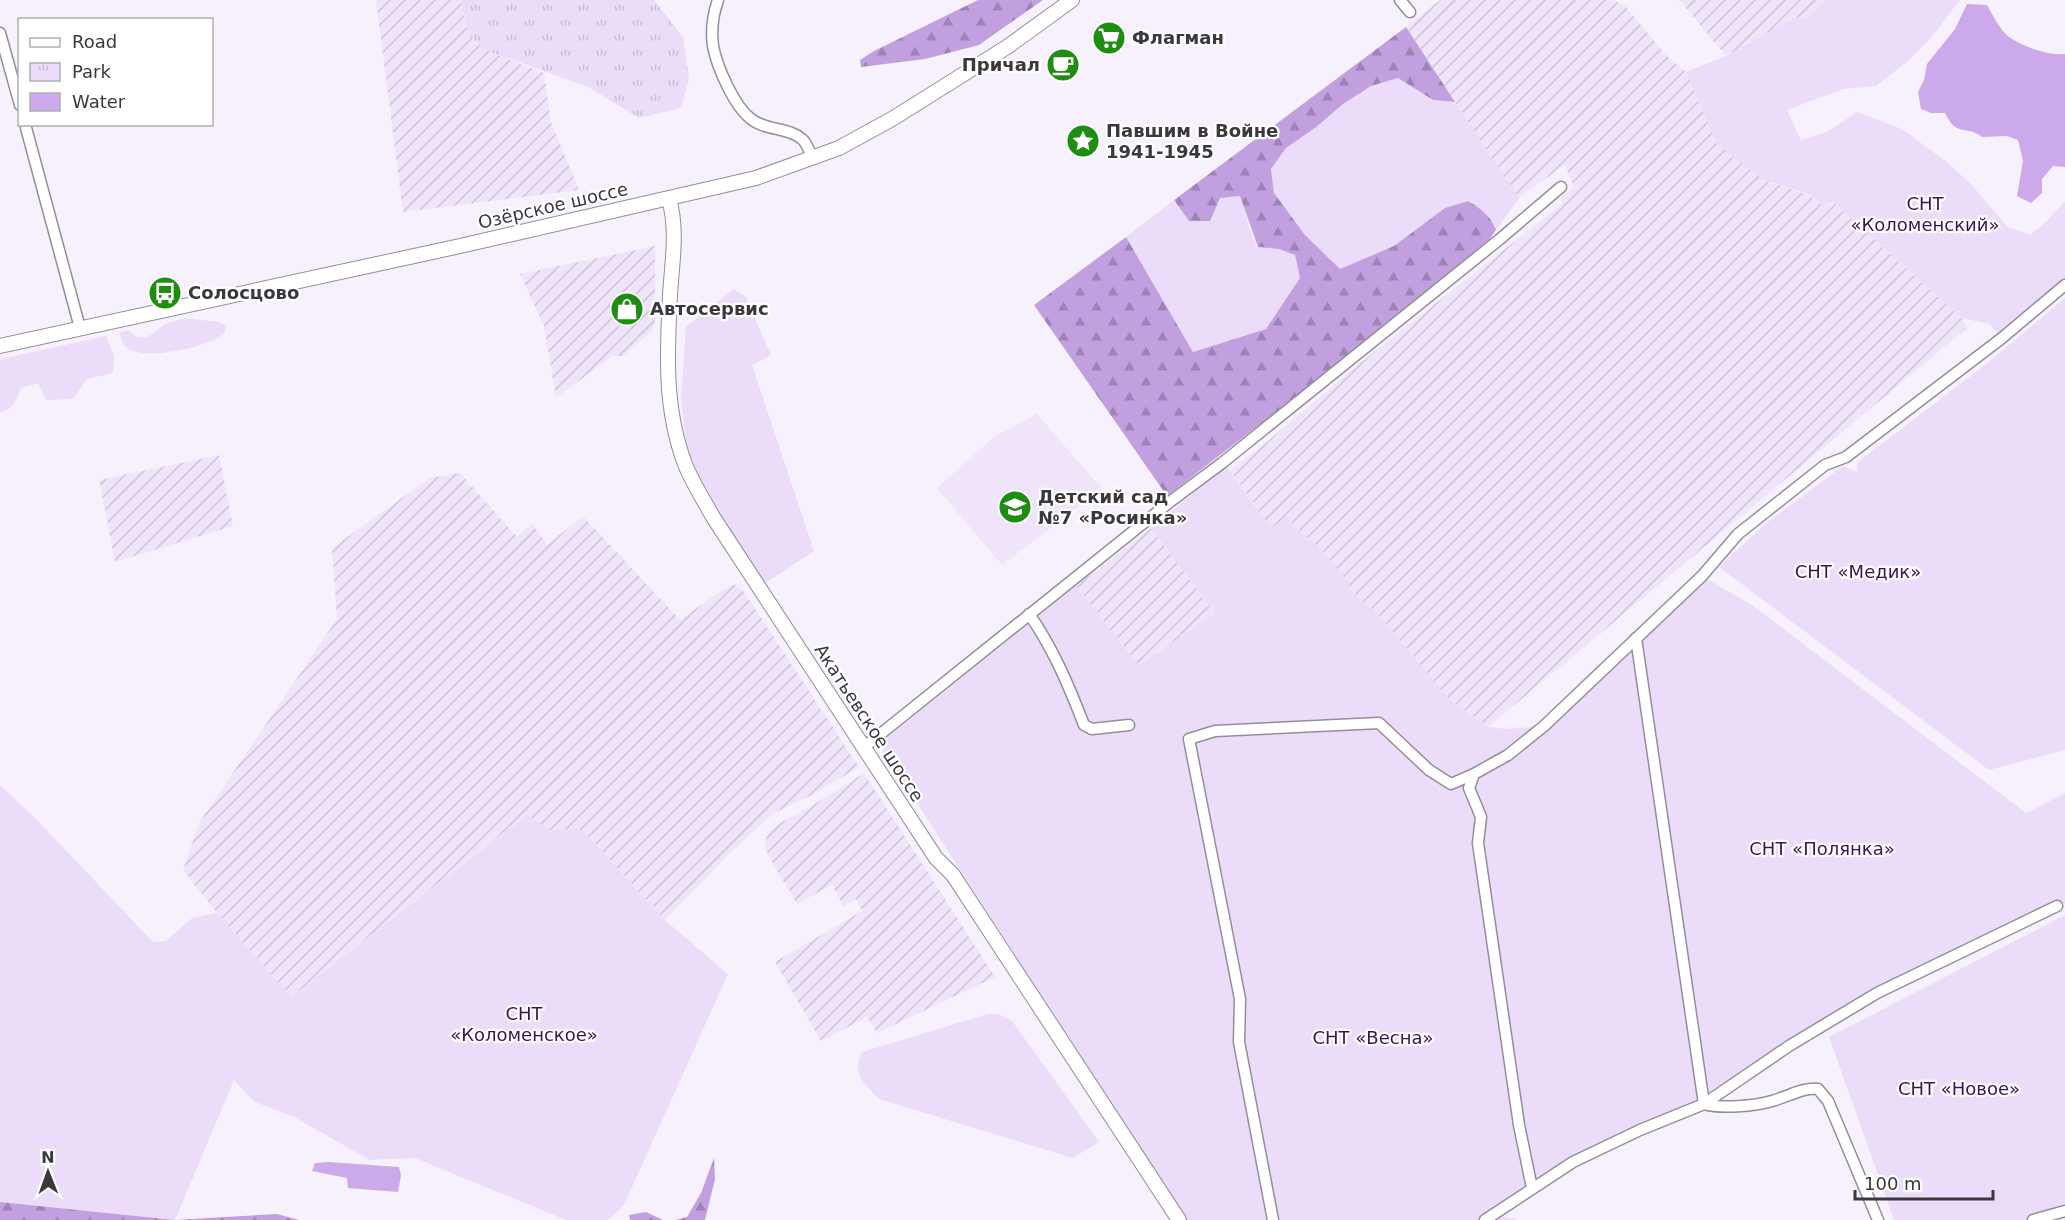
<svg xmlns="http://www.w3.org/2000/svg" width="2065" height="1220" viewBox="0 0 2065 1220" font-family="'DejaVu Sans',sans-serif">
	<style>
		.built { fill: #efe4fa }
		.industrial { fill: url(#industrial-furrows) }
		.green { fill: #ebddf9 }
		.forest { fill: url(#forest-firs) }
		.park { fill: url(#park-tufts) }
		.water { fill: #cca9ea }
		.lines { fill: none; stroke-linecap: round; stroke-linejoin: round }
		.minor-casing { stroke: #948d9b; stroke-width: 13 }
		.major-casing { stroke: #948d9b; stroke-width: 16 }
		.minor { stroke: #fff; stroke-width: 10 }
		.major { stroke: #fff; stroke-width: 14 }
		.labels { text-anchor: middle; stroke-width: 4.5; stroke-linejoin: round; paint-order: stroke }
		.poi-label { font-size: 18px; font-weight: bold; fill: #3a373d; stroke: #fff; text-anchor: start }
		.park-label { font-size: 18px; fill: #3e105b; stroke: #fff }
		.street-label { font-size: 18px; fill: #3a373d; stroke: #fff }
	</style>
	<defs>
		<pattern id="industrial-furrows" width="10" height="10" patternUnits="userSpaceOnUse" patternTransform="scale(1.5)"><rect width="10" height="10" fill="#efe4fa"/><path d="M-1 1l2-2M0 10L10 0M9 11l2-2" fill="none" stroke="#cec4d7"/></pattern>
		<pattern id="forest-firs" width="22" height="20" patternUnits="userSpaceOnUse" patternTransform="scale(1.5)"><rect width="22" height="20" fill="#c2a0e0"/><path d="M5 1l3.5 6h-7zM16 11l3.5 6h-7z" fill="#9f83b7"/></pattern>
		<pattern id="park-tufts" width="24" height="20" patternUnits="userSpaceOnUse" patternTransform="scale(1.5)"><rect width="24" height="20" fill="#ebddf9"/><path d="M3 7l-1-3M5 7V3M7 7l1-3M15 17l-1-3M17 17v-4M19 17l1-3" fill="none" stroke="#cabed6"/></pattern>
	</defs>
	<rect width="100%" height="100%" fill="#f7f1fe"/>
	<path class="built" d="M 1037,414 L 1102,489 L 1002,565 L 937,488 L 994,437 Z"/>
	<path class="industrial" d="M 376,0 L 461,0 L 468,33 L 485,50 L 544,73 L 551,122 L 579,190 L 403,212 Z
		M 1440,0 L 1613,0 L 1626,7 L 1665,54 L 1686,72 L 1700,102 L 1762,179 L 1808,195 L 1823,205 L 1833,202 L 1962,318 L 1967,328 L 1488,727 L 1450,700 L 1376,612 L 1360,600 L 1350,588 L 1321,549 L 1297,529 L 1287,518 L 1271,528 L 1230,470 L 1268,441 L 1360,363 L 1563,203 L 1560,198 L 1574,187 L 1565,165 L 1518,198 L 1406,27 Z
		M 1679,0 L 1827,0 L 1805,19 L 1794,18 L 1726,56 Z
		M 655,246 L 655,322 L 652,331 L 623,356 L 612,356 L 556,398 L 544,326 L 520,274 Z
		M 219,455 L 233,526 L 115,562 L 99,480 Z
		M 460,473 L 517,537 L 532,523 L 547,545 L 583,516 L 680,620 L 712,597 L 734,584 L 744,592 L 859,767 L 812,795 L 774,813 L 733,850 L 665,920 L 584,832 L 574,828 L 551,831 L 526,815 L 291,997 L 217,913 L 183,870 L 199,823 L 337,619 L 332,548 L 430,478 Z
		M 1151,528 L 1215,613 L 1139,666 L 1076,586 Z
		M 864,773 L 995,977 L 877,1033 L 867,1017 L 821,1041 L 775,962 L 862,911 L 856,899 L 844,907 L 832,885 L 797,904 L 769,857 L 766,849 L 765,841 L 769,832 L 778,824 L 808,808 Z"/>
	<path class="green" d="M 1827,0 L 1960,0 L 1930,39 L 1909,60 L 1876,86 L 1843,89 L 1787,110 L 1801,140 L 1827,132 L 1857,112 L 1902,129 L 1948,163 L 1972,185 L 2008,227 L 2030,235 L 2047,221 L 2065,201 L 2065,279 L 2000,335 L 1989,324 L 1962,318 L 1833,202 L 1823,205 L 1808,194 L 1762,179 L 1717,144 L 1686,72 L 1726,56 L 1794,18 L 1805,19 Z
		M 1398,78 L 1433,100 L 1455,102 L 1519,198 L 1496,230 C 1491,216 1480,208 1467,201 L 1445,208 L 1394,246 L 1340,270 L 1305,235 L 1274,193 L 1271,169 L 1286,148 L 1315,128 L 1343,104 L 1371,86 Z
		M 1241,196 L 1249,227 L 1257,247 L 1279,249 L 1295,255 L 1301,278 L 1266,329 L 1193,352 L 1126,237 L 1174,200 L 1189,221 L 1220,198 Z
		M 734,289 L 745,296 L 771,355 L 752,365 L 814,551 L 764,584 L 711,503 L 687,451 L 681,398 L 686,327 Z
		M 2065,298 L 2065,750 L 1989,770 L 1719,567 L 1765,524 L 1843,466 L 1857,472 L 1858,462 L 1985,365 Z
		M 186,318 L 218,322 L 226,325 L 224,334 C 208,347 141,363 125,346 C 122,343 121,337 120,333 L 128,330 L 137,337 L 148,337 L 165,324 Z
		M 106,336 L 114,356 L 113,373 L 87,379 L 73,399 L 46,400 L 38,383 L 21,388 C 16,400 14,410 0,412 L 0,359 Z
		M 1226,466 L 1271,528 L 1287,517 L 1297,529 L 1321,549 L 1351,586 L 1350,589 L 1360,600 L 1376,612 L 1450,700 L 1488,727 L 1507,729 L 1544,726 L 1702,576 L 1752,605 L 2026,813 L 2065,793 L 2065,903 L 1877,993 L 1704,1104 L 1573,1162 L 1494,1215 L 1519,1220 L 1186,1220 L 879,744 L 1076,586 L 1139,666 L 1215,613 L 1151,528 Z
		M 0,785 L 36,819 L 153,942 L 166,941 L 192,918 L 217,913 L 291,997 L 527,815 L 551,831 L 574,828 L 584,832 L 665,920 L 728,974 L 624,1205 L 608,1220 L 566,1220 L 415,1158 L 370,1160 L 294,1117 L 255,1102 L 234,1080 L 175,1220 L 0,1202 Z
		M 2065,915 L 2065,1208 L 2023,1220 L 1894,1220 L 1829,1037 Z
		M 988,1014 L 998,1014 L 1012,1021 L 1099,1142 L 1073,1158 L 879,1099 C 865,1085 851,1074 862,1052 Z"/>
	<path class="forest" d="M 978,0 L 1043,0 L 979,45 L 925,59 L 861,67 L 860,60 L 874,51 Z
		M 1406,27 L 1455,102 L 1433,100 L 1398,78 L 1371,86 L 1343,104 L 1315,128 L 1286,148 L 1271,169 L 1274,193 L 1305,235 L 1340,269 L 1394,246 L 1445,208 L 1468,201 C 1480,208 1491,216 1496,230 L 1489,240 L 1366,342 L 1167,496 L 1034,305 L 1126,237 L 1193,352 L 1266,329 L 1300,278 L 1295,255 L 1279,249 L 1258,247 L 1240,196 L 1220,198 L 1210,221 L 1189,221 L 1174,200 Z
		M 714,1158 L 715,1179 L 705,1220 L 675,1220 L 687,1217 L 701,1193 Z
		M 0,1202 L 175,1220 L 277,1214 L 299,1220 L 0,1220 Z
		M 646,1212 L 663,1220 L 630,1220 L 629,1215 Z"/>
	<path class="park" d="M 461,0 L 654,0 L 683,37 L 689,79 L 681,108 L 639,118 L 588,87 L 485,50 L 468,34 Z"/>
	<path class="water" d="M 1967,4 L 1987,5 C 1993,15 2000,30 2009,37 C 2024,47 2048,56 2065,54 L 2065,167 L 2053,166 L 2042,179 L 2042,193 L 2031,203 L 2017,196 L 2023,161 L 2018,140 L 2007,136 L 1982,137 C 1965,124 1957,138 1945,113 L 1931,113 L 1921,109 L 1918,92 L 1924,80 L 1927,64 L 1955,29 Z
		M 329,1162 L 399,1167 L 401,1175 L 398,1192 L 348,1188 L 347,1178 L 312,1171 L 315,1163 Z"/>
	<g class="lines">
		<defs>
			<path id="minor" d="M 718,0 C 713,14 711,31 713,46 C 717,67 734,106 751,119 C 766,131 788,127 802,139 C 807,143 810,153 813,159
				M 1400,0 L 1410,12
				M 0,33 L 20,105
				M 25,124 L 80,328
				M 1029,614 C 1053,648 1069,686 1084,725 L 1092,729 L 1129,725
				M 1636,638 L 1704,1104
				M 863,748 L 1171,501 L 1222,463 L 1500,239 L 1561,187
				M 1474,774 L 1469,788 L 1481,817 L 1478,843 L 1519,1125 L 1532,1188
				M 1704,1104 C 1721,1109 1755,1106 1772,1101 C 1787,1097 1803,1087 1818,1089 L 1828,1101 L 1878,1220
				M 1273,1220 L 1239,1042 L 1240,999 L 1189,739 L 1215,731 L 1379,723 L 1429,770 L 1451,784 L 1474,774 L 1508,755 L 1544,726 L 1702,576 L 1738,534 L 1825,465 L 1846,457 L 2002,338 L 2065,285
				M 1485,1220 L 1573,1162 L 1640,1130 L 1704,1104 L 1789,1046 L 1877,993 L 2057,906
				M 2033,1220 L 2065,1211"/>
			<path id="major" d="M 669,199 C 678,230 672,262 670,295 C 667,352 664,409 685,464 C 692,482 703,499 713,517 L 936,858 L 953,875 L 1179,1220
				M 0,346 L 460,246 L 756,178 L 839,148 L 892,119 L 1007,47 L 1072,0"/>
		</defs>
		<use href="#minor" class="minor-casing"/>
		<use href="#major" class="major-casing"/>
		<use href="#minor" class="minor"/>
		<use href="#major" class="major"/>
	</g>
	<defs>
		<symbol id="supermarket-disc" viewBox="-11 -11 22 22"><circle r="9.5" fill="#1e8d12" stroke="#fff"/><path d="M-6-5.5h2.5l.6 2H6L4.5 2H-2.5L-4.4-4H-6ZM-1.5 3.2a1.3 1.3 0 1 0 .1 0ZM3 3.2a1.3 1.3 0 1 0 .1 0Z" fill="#fff"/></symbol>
		<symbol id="cafe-disc" viewBox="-11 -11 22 22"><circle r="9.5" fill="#1e8d12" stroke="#fff"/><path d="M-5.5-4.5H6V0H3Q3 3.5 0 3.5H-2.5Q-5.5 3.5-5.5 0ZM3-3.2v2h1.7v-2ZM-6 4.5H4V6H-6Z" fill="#fff"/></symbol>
		<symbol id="sight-disc" viewBox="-11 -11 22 22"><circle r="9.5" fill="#1e8d12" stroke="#fff"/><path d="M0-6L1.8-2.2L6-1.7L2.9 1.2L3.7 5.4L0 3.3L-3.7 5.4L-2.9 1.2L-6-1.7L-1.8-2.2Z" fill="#fff"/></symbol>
		<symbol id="bus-disc" viewBox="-11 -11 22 22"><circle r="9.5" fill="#1e8d12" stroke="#fff"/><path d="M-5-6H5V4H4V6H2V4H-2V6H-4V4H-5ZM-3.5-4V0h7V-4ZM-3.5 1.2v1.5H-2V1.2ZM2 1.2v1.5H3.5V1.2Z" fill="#fff"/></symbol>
		<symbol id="shop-disc" viewBox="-11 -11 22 22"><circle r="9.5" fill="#1e8d12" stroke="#fff"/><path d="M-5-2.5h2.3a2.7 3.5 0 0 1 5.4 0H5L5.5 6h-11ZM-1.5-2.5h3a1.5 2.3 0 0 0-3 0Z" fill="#fff"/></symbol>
		<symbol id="school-disc" viewBox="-11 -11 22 22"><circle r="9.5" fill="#1e8d12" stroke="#fff"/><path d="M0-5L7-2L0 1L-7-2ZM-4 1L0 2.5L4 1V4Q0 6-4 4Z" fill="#fff"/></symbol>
	</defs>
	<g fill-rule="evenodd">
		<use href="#supermarket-disc" x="1090" y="19" width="38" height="38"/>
		<use href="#cafe-disc" x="1044" y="46" width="38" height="38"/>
		<use href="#sight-disc" x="1064" y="122" width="38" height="38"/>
		<use href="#bus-disc" x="146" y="274" width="38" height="38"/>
		<use href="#shop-disc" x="608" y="290" width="38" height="38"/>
		<use href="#school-disc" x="996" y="488" width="38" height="38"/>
	</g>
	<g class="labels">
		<g class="poi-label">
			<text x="1132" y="44">Флагман</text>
			<text x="1040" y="71" text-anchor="end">Причал</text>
			<text x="1106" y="137">Павшим в Войне<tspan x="1106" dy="21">1941-1945</tspan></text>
			<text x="188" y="299">Солосцово</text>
			<text x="650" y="315">Автосервис</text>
			<text x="1038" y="503">Детский сад<tspan x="1038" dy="21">№7 «Росинка»</tspan></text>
		</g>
		<g class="park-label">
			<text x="1925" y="210">СНТ<tspan x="1925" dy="21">«Коломенский»</tspan></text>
			<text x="1858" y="578">СНТ «Медик»</text>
			<text x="1822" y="855">СНТ «Полянка»</text>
			<text x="524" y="1020">СНТ<tspan x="524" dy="21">«Коломенское»</tspan></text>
			<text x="1373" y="1044">СНТ «Весна»</text>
			<text x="1959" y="1095">СНТ «Новое»</text>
		</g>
		<g class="street-label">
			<text transform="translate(553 206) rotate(-13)" y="6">Озёрское шоссе</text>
			<text transform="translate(869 723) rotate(57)" y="6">Акатьевское шоссе</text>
		</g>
	</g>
	<rect x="18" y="18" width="195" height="108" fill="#ffffff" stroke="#b0afb1" stroke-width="1.5"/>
	<rect x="30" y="38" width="30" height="9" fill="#ffffff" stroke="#b0afb1" stroke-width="1.5"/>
	<text x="72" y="48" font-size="18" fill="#3a373d">Road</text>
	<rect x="30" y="63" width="30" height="18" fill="url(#park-tufts)" stroke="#b0afb1" stroke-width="1.5"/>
	<text x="72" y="78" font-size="18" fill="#3a373d">Park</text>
	<rect x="30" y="93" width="30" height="18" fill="#cca9ea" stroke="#b0afb1" stroke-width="1.5"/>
	<text x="72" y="108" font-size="18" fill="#3a373d">Water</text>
	<g transform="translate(48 1172) rotate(359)" stroke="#ffffff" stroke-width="4.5" paint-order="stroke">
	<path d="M0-4.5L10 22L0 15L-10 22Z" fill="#3a373d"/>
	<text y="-9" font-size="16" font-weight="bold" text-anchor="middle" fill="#3a373d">N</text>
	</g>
	<path d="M1855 1190v9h138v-9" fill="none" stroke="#3a373d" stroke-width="3"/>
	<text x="1864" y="1190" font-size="18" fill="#3a373d" stroke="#ffffff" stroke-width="4.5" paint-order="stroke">100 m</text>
</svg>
